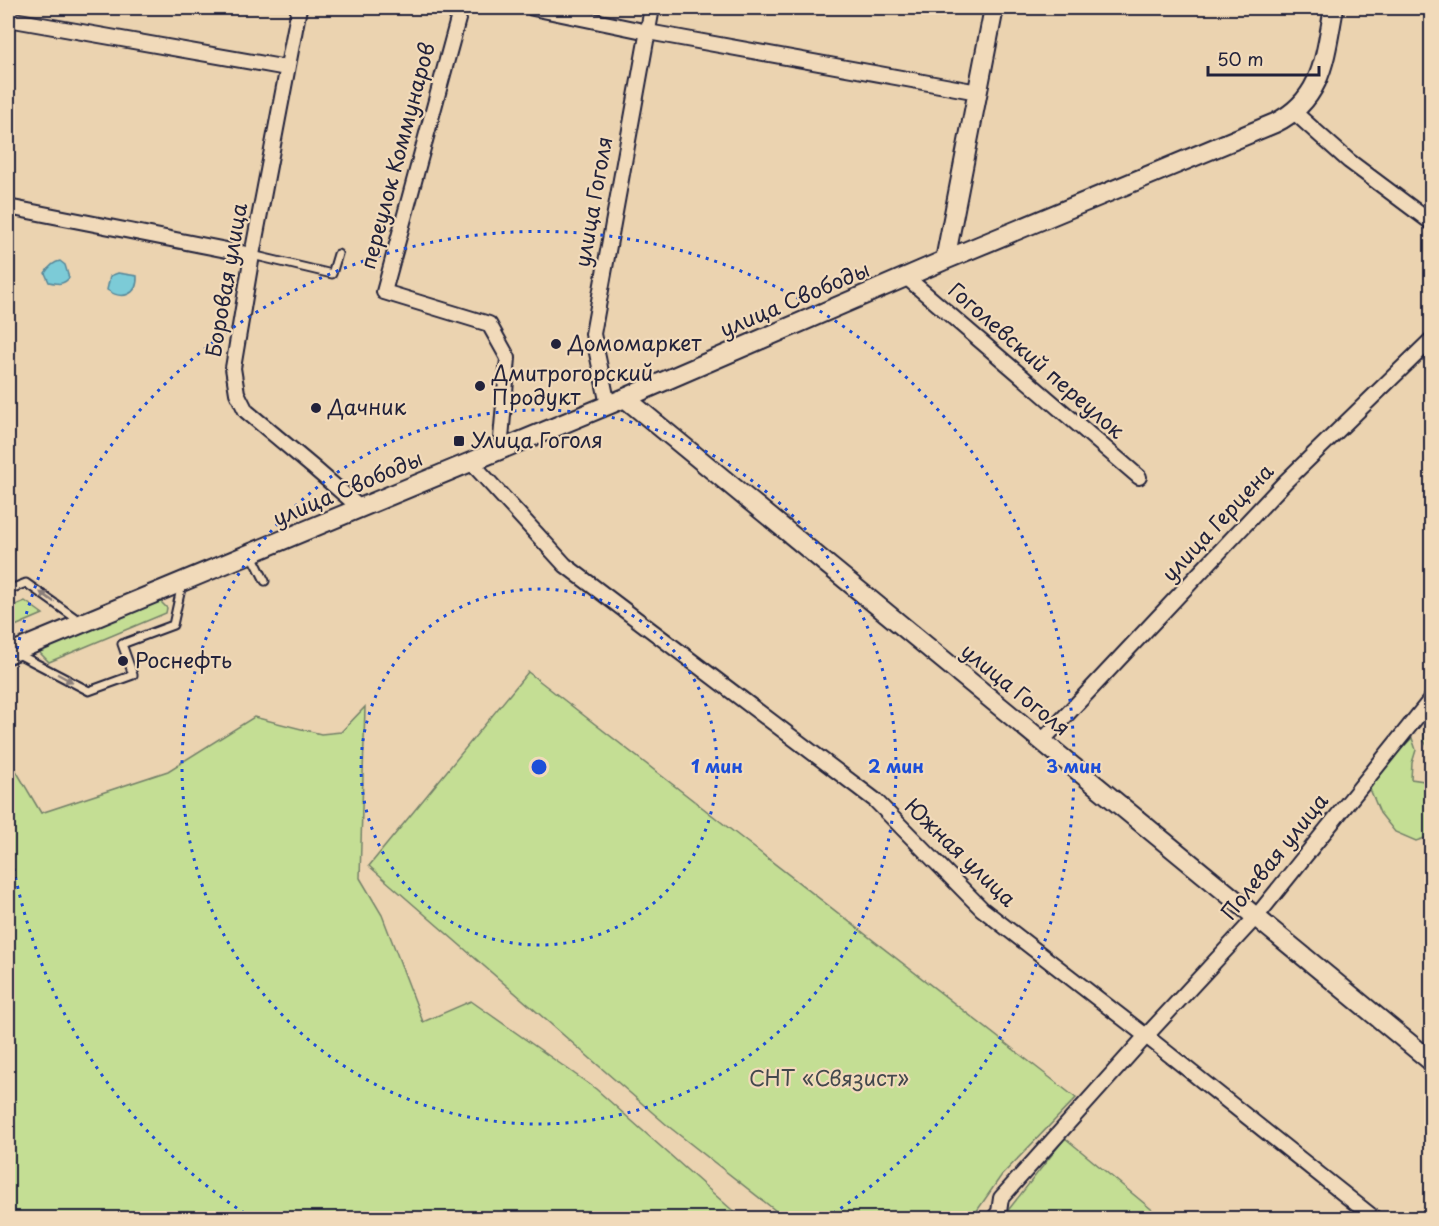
<svg xmlns="http://www.w3.org/2000/svg" width="1439" height="1226" viewBox="0 0 1439 1226" font-family="'Playpen Sans',sans-serif">
	<style>
		.green { fill: #c4de94; stroke: #738068; stroke-width: 1.5 }
		.water { fill: #7bcbd7; stroke: #578799; stroke-width: 1.5 }
		.lines { fill: none; stroke-linecap: round; stroke-linejoin: round }
		.lane-casing { stroke: #22223b; stroke-width: 11 }
		.street-casing { stroke: #22223b; stroke-width: 18 }
		.secondary-casing { stroke: #22223b; stroke-width: 22 }
		.lane { stroke: #f1daba; stroke-width: 7 }
		.street { stroke: #f1daba; stroke-width: 14 }
		.secondary { stroke: #f1daba; stroke-width: 18 }
		.oneway { fill: #8a7e7a }
		.ring { fill: none; stroke: #1d4ed8; stroke-width: 3; stroke-dasharray: 3 6 }
		.poi-dot { fill: #22223b; stroke: #f1daba; stroke-width: 2 }
		.labels { text-anchor: middle; stroke-width: 4.5; stroke-linejoin: round; paint-order: stroke }
		.street-label { font-size: 21px; fill: #22223b; stroke: #f1daba }
		.poi-label { font-size: 21px; fill: #22223b; stroke: #f1daba; text-anchor: start }
		.park-label { font-size: 21px; fill: #42484d; stroke: #f1daba }
		.centre { fill: #1d4ed8; stroke: #f1daba; stroke-width: 3 }
		.ring-label { font-size: 18px; text-anchor: middle; font-weight: bold; fill: #1d4ed8; stroke: #f1daba; stroke-width: 4.5; stroke-linejoin: round; paint-order: stroke }
	</style>
	<rect width="100%" height="100%" fill="#ebd3b0"/>
	<filter id="ink" filterUnits="userSpaceOnUse"><feTurbulence type="fractalNoise" baseFrequency=".0167" numOctaves="2"/><feDisplacementMap in="SourceGraphic" scale="12" xChannelSelector="R" yChannelSelector="G"/><feConvolveMatrix kernelMatrix="1 2 1 2 8 2 1 2 1" color-interpolation-filters="sRGB"/></filter>
	<g filter="url(#ink)">
		<path class="green" d="M 156,597 L 167,608 L 166,613 L 49,662 L 40,653 L 40,648 Z
			M 25,601 L 43,614 L 8,629 L 8,608 Z
			M 528,672 L 1076,1098 L 1001,1176 L 972,1218 L 785,1218 L 668,1126 L 369,866 Z
			M 365,707 L 360,878 L 382,915 L 423,1022 L 471,1001 L 596,1089 L 741,1218 L 8,1218 L 8,757 L 41,813 L 168,771 L 254,717 L 321,734 L 341,732 Z
			M 1431,708 L 1431,752 L 1424,741 L 1425,716 Z
			M 1412,738 L 1416,750 L 1412,763 L 1411,779 L 1431,782 L 1431,836 L 1416,841 L 1395,832 L 1380,813 L 1370,789 L 1382,768 Z
			M 1065,1138 L 1162,1218 L 1002,1218 Z"/>
		<path class="water" d="M 60,261 L 65,265 L 69,278 C 63,285 58,284 49,282 L 45,273 C 49,267 53,262 60,261 Z
			M 118,273 L 137,276 C 138,296 122,300 107,290 L 110,276 Z"/>
		<g class="lines">
			<defs>
				<path id="lane" d="M 252,255 L 332,274 L 338,254
					M 251,553 L 265,581
					M 8,590 L 26,583 L 81,622
					M 18,654 L 89,691 L 133,675 L 122,644 L 173,625 L 182,584"/>
				<path id="street" d="M 299,8 L 252,255 L 233,368 L 237,393 L 246,411 L 314,468 L 360,508
					M 461,8 L 384,292 L 489,324 L 508,358 L 500,450
					M 533,8 L 648,32 L 978,92
					M 8,19 L 287,68
					M 1294,112 L 1349,161 L 1432,223
					M 8,207 L 252,255
					M 906,277 L 1139,477
					M 608,405 L 593,334 L 652,8
					M 471,462 L 565,565 L 875,800 L 982,909 L 1146,1036 L 1374,1218
					M 1042,741 L 1286,481 L 1432,339
					M 994,1218 L 999,1212 L 1001,1198 L 1146,1036 L 1256,917 L 1432,698"/>
				<path id="secondary" d="M 945,260 L 994,8
					M 625,398 L 1432,1062
					M 8,654 L 625,398 L 945,260 L 1275,123 C 1324,99 1325,54 1334,8"/>
			</defs>
			<use href="#lane" class="lane-casing"/>
			<use href="#street" class="street-casing"/>
			<use href="#secondary" class="secondary-casing"/>
			<use href="#lane" class="lane"/>
			<use href="#street" class="street"/>
			<use href="#secondary" class="secondary"/>
		</g>
		<defs><path id="oneway-solid" d="M-6-.8H1V-3.2L6.5 0L1 3.2V.8H-6Z" transform="scale(1.5)"/></defs>
		<g class="oneway">
			<use href="#oneway-solid" transform="translate(47 597) rotate(-145)"/>
			<use href="#oneway-solid" transform="translate(65 678) rotate(28)"/>
		</g>
	</g>
	<g class="ring">
		<circle cx="539" cy="767" r="178"/>
		<circle cx="539" cy="767" r="357"/>
		<path d="M252 1218A535 535 0 0 1 8 832M8 702A535 535 0 1 1 826 1218"/>
	</g>
	<g class="poi-dot">
		<circle cx="556" cy="344" r="6"/>
		<circle cx="480" cy="386" r="6"/>
		<circle cx="316" cy="408" r="6"/>
		<rect x="453" y="435" width="12" height="12" rx="3"/>
		<circle cx="123" cy="661" r="6"/>
	</g>
	<g class="labels">
		<g class="street-label">
			<text transform="translate(398 156) rotate(-75)" y="7">переулок Коммунаров</text>
			<text transform="translate(594 202) rotate(-80)" y="7">улица Гоголя</text>
			<text transform="translate(227 280) rotate(-80)" y="7">Боровая улица</text>
			<text transform="translate(795 300) rotate(-23)" y="7">улица Свободы</text>
			<text transform="translate(1036 361) rotate(41)" y="7">Гоголевский переулок</text>
			<text transform="translate(348 489) rotate(-23)" y="7">улица Свободы</text>
			<text transform="translate(1218 523) rotate(-47)" y="7">улица Герцена</text>
			<text transform="translate(1015 690) rotate(39)" y="7">улица Гоголя</text>
			<text transform="translate(960 853) rotate(44)" y="7">Южная улица</text>
			<text transform="translate(1275 857) rotate(-51)" y="7">Полевая улица</text>
		</g>
		<g class="poi-label">
			<text x="568" y="351">Домомаркет</text>
			<text x="492" y="381">Дмитрогорский<tspan x="492" dy="24">Продукт</tspan></text>
			<text x="328" y="415">Дачник</text>
			<text x="471" y="448">Улица Гоголя</text>
			<text x="135" y="668">Роснефть</text>
		</g>
		<g class="park-label">
			<text x="829" y="1086">СНТ «Связист»</text>
		</g>
	</g>
	<circle cx="539" cy="767" r="9" class="centre"/>
	<g class="ring-label">
		<text x="717" y="773">1 мин</text>
		<text x="896" y="773">2 мин</text>
		<text x="1074" y="773">3 мин</text>
	</g>
	<rect width="1439" height="1226" fill="none" stroke="#f1daba" stroke-width="30"/>
	<rect x="15" y="15" width="1409" height="1196" fill="none" stroke="#22223b" stroke-width="2" filter="url(#ink)"/>
	<path d="M1208 66v9h111v-9" fill="none" stroke="#22223b" stroke-width="3"/>
	<text x="1217" y="66" font-size="18" fill="#22223b" stroke="#f1daba" stroke-width="4.5" paint-order="stroke">50 m</text>
</svg>
